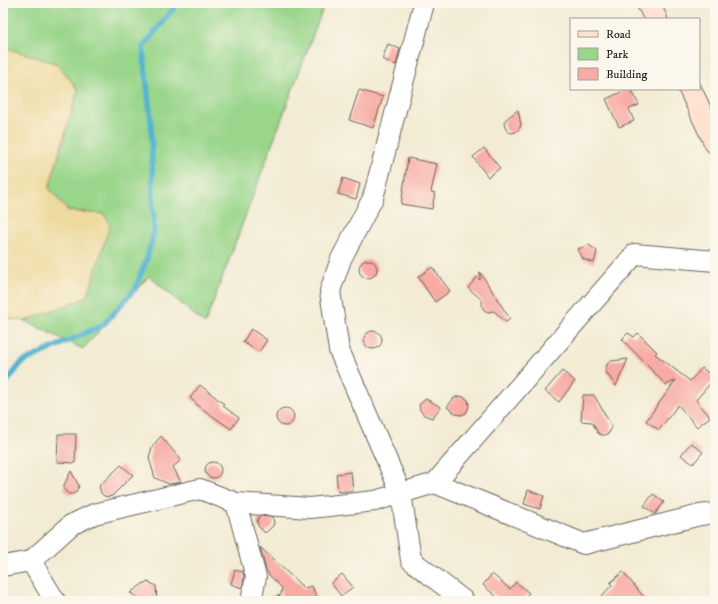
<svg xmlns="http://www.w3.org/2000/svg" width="718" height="604" viewBox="0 0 718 604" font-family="'IM FELL DW Pica',serif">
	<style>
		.green { fill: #99d58a; stroke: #5a7853 }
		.sand { fill: #eeda9e; stroke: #857b5d }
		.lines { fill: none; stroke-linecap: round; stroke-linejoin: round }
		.stream { stroke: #51b4d0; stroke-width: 5.5 }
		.building { fill: #f8aba4 }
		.street-casing { stroke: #67645c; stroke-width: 22 }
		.secondary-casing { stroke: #67645c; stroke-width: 24 }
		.street { stroke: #fff; stroke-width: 20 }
		.secondary { stroke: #fee3d1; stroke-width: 22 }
	</style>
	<rect width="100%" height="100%" fill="#fbf7ec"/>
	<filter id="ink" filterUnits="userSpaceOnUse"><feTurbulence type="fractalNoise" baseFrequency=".025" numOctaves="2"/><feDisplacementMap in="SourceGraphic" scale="8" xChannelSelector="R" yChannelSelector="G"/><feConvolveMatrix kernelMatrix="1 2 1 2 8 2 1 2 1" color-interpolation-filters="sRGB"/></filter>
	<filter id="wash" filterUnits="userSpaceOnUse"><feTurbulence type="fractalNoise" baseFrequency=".012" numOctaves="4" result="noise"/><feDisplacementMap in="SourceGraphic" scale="16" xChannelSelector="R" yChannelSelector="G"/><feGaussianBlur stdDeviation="0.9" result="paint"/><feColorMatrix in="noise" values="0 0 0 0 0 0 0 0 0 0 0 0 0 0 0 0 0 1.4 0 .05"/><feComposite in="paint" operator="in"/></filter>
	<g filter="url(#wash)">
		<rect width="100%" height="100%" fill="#f3ebd4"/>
		<path class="green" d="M 3,3 L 325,3 L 205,324 L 149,276 L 83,349 L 25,321 L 87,297 L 104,214 L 68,211 L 49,188 L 78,90 L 58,64 L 3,47 Z"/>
		<path class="sand" d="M 3,47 L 58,64 L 78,90 L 49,188 L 68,211 L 104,214 L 110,225 L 87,297 L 25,321 L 3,318 Z"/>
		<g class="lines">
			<path class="stream" d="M 3,387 L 22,362 L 103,325 L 135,289 L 147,258 L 154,232 L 151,122 L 143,47 L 178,3"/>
		</g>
		<g id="blocks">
			<path class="building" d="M 388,44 L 400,49 L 396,65 L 382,59 Z
				M 628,89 L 631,89 L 639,105 L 629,109 L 634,121 L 619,127 L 606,99 Z
				M 359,90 L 383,97 L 373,128 L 349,120 Z
				M 518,110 L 521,125 L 519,129 L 516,132 L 511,133 L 507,131 L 505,127 L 504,123 L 506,119 Z
				M 484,148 L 500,168 L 488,177 L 473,157 Z
				M 408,158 L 437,164 L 431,192 L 435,193 L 432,209 L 401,204 Z
				M 343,178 L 360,184 L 356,199 L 338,194 Z
				M 589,245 L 597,251 L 594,263 L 583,259 L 578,249 Z
				M359 269a9 9 0 1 1 18 0a9 9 0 1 1-18 0Z
				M 432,267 L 450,291 L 435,302 L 418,277 Z
				M 480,272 L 510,319 L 506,322 L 494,311 L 488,312 L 484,310 L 482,306 L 482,300 L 468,288 L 477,277 L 480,280 Z
				M 251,329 L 267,340 L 259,352 L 243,342 Z
				M364 340a9 9 0 1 1 18 0a9 9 0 1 1-18 0Z
				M 628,333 L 634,337 L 638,333 L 657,352 L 655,354 L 690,381 L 702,368 L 715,378 L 696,400 L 710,417 L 697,427 L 678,405 L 659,430 L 646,421 L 676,380 L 666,385 L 622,339 Z
				M 628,359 L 616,386 L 606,372 L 606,368 L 607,364 L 611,361 Z
				M 562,371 L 575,381 L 559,402 L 545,391 Z
				M 200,385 L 224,404 L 223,406 L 239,418 L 231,429 L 197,405 L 197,404 L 190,398 Z
				M 583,395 L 594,395 L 611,425 L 611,429 L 609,433 L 605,435 L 601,435 L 598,433 L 592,422 L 581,421 Z
				M 459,396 L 464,397 L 468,400 L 469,405 L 468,409 L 466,413 L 461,415 L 456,414 L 447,407 L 454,398 Z
				M 426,399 L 441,407 L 432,418 L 424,415 L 420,410 L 419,405 Z
				M276 417a9 9 0 1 1 18 0a9 9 0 1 1-18 0Z
				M 58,434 L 76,434 L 75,463 L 57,462 Z
				M 161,436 L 181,460 L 173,467 L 181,482 L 169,484 L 155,478 L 149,458 L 152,447 Z
				M 691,443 L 703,452 L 693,464 L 681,455 Z
				M205 470a8 8 0 1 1 16 0a8 8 0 1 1-16 0Z
				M 121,465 L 133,475 L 112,496 L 108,497 L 104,496 L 101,493 L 99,486 Z
				M 71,471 L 79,486 L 76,492 L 73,494 L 69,494 L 66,492 L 64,489 L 64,485 Z
				M 351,472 L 353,491 L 338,492 L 336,474 Z
				M 528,490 L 544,496 L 540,509 L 524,504 Z
				M 653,494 L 664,502 L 655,514 L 644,506 Z
				M 260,516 L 272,517 L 273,518 L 274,522 L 273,526 L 265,533 L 258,526 L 257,521 L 259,517 Z
				M 260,547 L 304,588 L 312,586 L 318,601 L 274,601 L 274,597 L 281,595 L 282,588 L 270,576 L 266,570 Z
				M 235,570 L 243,572 L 244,577 L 242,588 L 231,584 Z
				M 623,572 L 647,601 L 597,601 L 612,585 L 610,583 Z
				M 342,574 L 353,587 L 341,596 L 331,583 Z
				M 492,574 L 510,589 L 516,582 L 529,593 L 522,600 L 523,601 L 499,601 L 500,600 L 483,585 Z
				M 149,582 L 156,586 L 157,600 L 145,601 L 130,593 L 144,583 Z"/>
		</g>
	</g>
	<g filter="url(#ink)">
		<use href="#blocks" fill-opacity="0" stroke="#67645c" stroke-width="1"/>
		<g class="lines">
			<defs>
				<path id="street" d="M 424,3 L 373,198 L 341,259 L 330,291 L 339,350 L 401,493 L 411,560 L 464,601
					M 435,483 L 584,544 L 700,515 L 715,513
					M 236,503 L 256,577 L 251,601
					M 31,561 L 55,601
					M 3,566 L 31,561 L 71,525 L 94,514 L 200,489 L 236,503 L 310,508 L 375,501 L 435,483 L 635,254 L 715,261"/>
				<path id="secondary" d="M 648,3 L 656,19
					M 690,89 L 715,142"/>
			</defs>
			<use href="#street" class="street-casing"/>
			<use href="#secondary" class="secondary-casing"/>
			<use href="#street" class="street"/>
			<use href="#secondary" class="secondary"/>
		</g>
	</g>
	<rect width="718" height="604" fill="none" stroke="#fbf7ec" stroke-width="16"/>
	<rect x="570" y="18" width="130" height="72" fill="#fbf7ec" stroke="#a29f99"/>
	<rect x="578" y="31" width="20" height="6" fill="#fee3d1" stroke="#a29f99"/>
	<text x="606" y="38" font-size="12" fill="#1c1c1c">Road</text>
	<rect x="578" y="48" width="20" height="12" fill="#99d58a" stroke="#a29f99"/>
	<text x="606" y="58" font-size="12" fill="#1c1c1c">Park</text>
	<rect x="578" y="68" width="20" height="12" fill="#f8aba4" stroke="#a29f99"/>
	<text x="606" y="78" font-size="12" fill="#1c1c1c">Building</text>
</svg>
